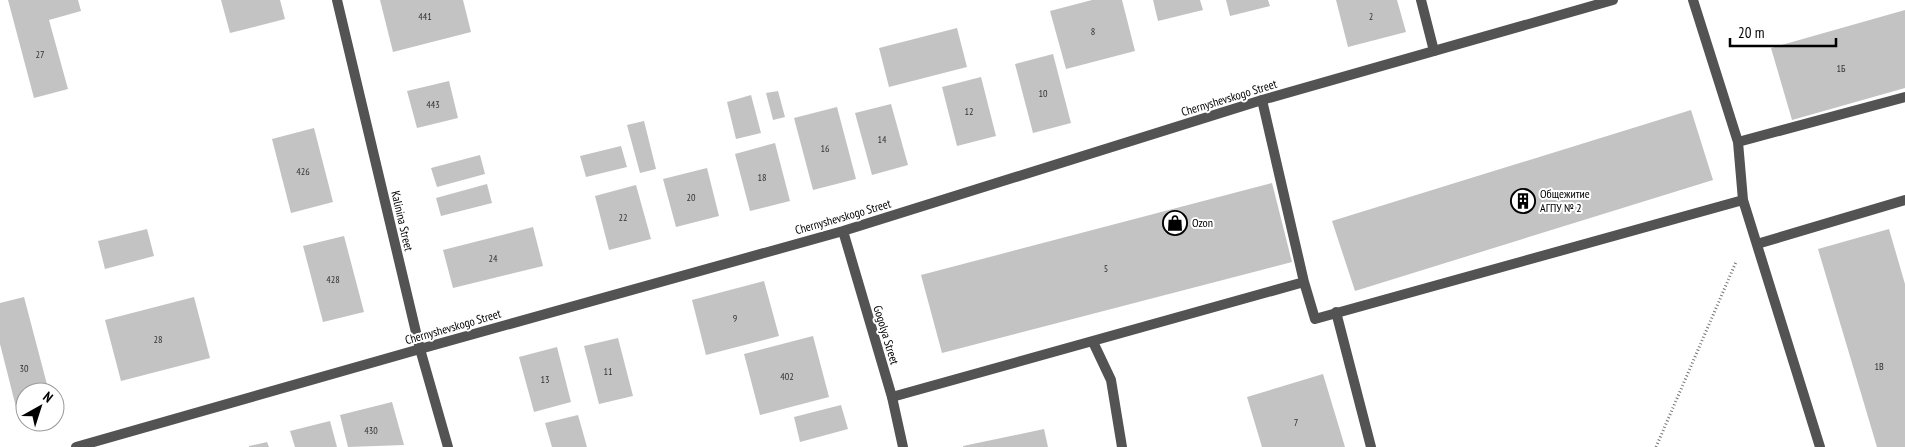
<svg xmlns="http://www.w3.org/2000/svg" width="1905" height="447" viewBox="0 0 1905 447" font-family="'PT Sans Narrow',sans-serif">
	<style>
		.building { fill: #c3c3c3 }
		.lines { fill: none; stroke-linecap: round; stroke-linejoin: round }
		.path { stroke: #757575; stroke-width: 3; stroke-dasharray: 1 2.5; stroke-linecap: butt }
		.service { stroke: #535353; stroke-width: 10 }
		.minor { stroke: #535353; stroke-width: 10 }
		.tertiary { stroke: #535353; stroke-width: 10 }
		.labels { text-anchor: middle; stroke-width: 4; stroke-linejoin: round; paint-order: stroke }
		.number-label { font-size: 10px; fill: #313131 }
		.street-label { font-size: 12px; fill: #000; stroke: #fff }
		.poi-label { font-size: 12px; fill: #000; stroke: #fff; text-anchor: start }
	</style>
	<rect width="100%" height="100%" fill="#fff"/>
	<path class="building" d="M 8,0 L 78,0 L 81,11 L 49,20 L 68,89 L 34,98 Z
		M 221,0 L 280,0 L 285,19 L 230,33 Z
		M 380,0 L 463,0 L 471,32 L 393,52 Z
		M 1092,0 L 1122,0 L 1135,51 L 1066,69 L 1050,11 Z
		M 1153,0 L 1200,0 L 1203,10 L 1158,21 Z
		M 1226,0 L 1268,0 L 1270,6 L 1230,16 Z
		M 1336,0 L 1397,0 L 1406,32 L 1348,47 Z
		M 1905,10 L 1905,88 L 1792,120 L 1771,48 Z
		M 957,28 L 967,67 L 889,87 L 879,48 Z
		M 1053,54 L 1071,123 L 1033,133 L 1015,64 Z
		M 981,77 L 996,136 L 957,146 L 942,87 Z
		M 449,81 L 458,118 L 417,128 L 407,91 Z
		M 778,91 L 785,117 L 773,120 L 766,93 Z
		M 751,95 L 761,133 L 736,139 L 727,102 Z
		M 891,104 L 908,165 L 872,175 L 855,113 Z
		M 837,107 L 856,179 L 813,190 L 794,118 Z
		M 1691,110 L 1713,180 L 1355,291 L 1332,221 Z
		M 644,121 L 656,169 L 640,173 L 627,125 Z
		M 314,128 L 333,202 L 291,213 L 272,139 Z
		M 775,143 L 790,201 L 750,211 L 735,154 Z
		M 621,146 L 627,167 L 586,177 L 580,156 Z
		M 480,155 L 485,174 L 437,187 L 431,168 Z
		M 707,168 L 719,216 L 676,227 L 663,179 Z
		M 1272,183 L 1292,262 L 942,353 L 921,275 Z
		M 487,184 L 492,203 L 441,216 L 436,198 Z
		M 636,185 L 651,239 L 609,250 L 595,196 Z
		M 533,227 L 543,266 L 453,288 L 443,250 Z
		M 147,229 L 154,256 L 105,269 L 98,241 Z
		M 1889,229 L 1905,284 L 1905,447 L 1877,447 L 1818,249 Z
		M 344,236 L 364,312 L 323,322 L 303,246 Z
		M 764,281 L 779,336 L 706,355 L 692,300 Z
		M 24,297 L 49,392 L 25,392 L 25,413 L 18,415 L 0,344 L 0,303 Z
		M 194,297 L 210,358 L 121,381 L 105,320 Z
		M 813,336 L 829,397 L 760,415 L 744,354 Z
		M 618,338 L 633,396 L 599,404 L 584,346 Z
		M 557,347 L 571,402 L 534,412 L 519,357 Z
		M 1323,374 L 1345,447 L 1262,447 L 1247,397 Z
		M 392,402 L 404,445 L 348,447 L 340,415 Z
		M 841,405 L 848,429 L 800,442 L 794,417 Z
		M 578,415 L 587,447 L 552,447 L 545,423 Z
		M 330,421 L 337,447 L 295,447 L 290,431 Z
		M 1044,429 L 1048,447 L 963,447 L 963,446 Z
		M 267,442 L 269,447 L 249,447 L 249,446 Z"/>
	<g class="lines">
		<path class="path" d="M 1656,447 L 1736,262"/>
		<path class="service" d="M 1738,142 L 1905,97
			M 1743,200 L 1820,447
			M 1757,244 L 1905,200
			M 1304,282 L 1315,319 L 1743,200 L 1738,142 L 1693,0
			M 1336,312 L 1371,447
			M 1093,342 L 1111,380 L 1122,447
			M 892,397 L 1304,282 L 1262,100"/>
		<path class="minor" d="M 337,0 L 420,349 L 448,447
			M 1421,0 L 1434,51
			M 76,447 L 420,349"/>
		<path class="tertiary" d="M 843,231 L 892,397 L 903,447
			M 420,349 L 843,231 L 1262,100 L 1613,0"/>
	</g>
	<defs>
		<symbol id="building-ring" viewBox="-11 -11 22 22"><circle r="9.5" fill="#fff" stroke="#000" stroke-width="1.5"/><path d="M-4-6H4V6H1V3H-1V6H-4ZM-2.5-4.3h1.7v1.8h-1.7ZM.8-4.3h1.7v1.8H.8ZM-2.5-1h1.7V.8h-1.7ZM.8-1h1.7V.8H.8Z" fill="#000"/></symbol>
		<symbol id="shop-ring" viewBox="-11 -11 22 22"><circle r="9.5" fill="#fff" stroke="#000" stroke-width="1.5"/><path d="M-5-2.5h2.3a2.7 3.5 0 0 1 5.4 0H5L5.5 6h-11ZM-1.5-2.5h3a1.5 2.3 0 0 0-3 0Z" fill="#000"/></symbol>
	</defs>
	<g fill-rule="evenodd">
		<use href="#building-ring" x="1509" y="187" width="28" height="28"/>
		<use href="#shop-ring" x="1161" y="209" width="28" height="28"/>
	</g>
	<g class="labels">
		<g class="number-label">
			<text x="425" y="20">441</text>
			<text x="1371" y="20">2</text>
			<text x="1093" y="35">8</text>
			<text x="40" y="58">27</text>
			<text x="1841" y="72">1Б</text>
			<text x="1043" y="97">10</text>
			<text x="433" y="108">443</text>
			<text x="969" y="115">12</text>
			<text x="882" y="143">14</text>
			<text x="825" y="152">16</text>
			<text x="303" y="175">426</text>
			<text x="762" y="181">18</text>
			<text x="691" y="201">20</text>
			<text x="623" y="221">22</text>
			<text x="493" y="262">24</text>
			<text x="1106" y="272">5</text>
			<text x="333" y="283">428</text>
			<text x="735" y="322">9</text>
			<text x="158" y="343">28</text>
			<text x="1879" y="370">1В</text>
			<text x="24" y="372">30</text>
			<text x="608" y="375">11</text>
			<text x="787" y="380">402</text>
			<text x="545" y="383">13</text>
			<text x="1296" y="426">7</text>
			<text x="371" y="434">430</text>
		</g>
		<g class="street-label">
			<text transform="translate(1229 98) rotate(-17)" y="4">Chernyshevskogo Street</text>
			<text transform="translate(843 217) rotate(-16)" y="4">Chernyshevskogo Street</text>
			<text transform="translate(402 221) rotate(77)" y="4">Kalinina Street</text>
			<text transform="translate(453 327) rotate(-16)" y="4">Chernyshevskogo Street</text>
			<text transform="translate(886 335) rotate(73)" y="4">Gogolya Street</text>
		</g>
		<g class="poi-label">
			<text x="1540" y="198">Общежитие<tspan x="1540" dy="14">АГПУ № 2</tspan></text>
			<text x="1192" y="227">Ozon</text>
		</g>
	</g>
	<g transform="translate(40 407) rotate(39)"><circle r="24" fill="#ffffff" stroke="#999999"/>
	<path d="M0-4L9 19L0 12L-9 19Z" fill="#000000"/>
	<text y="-8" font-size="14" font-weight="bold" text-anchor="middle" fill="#000000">N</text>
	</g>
	<path d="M1730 38v8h106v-8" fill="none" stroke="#000000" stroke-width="2.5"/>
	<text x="1738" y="38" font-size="15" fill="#000000" stroke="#ffffff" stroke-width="4" paint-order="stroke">20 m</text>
</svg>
